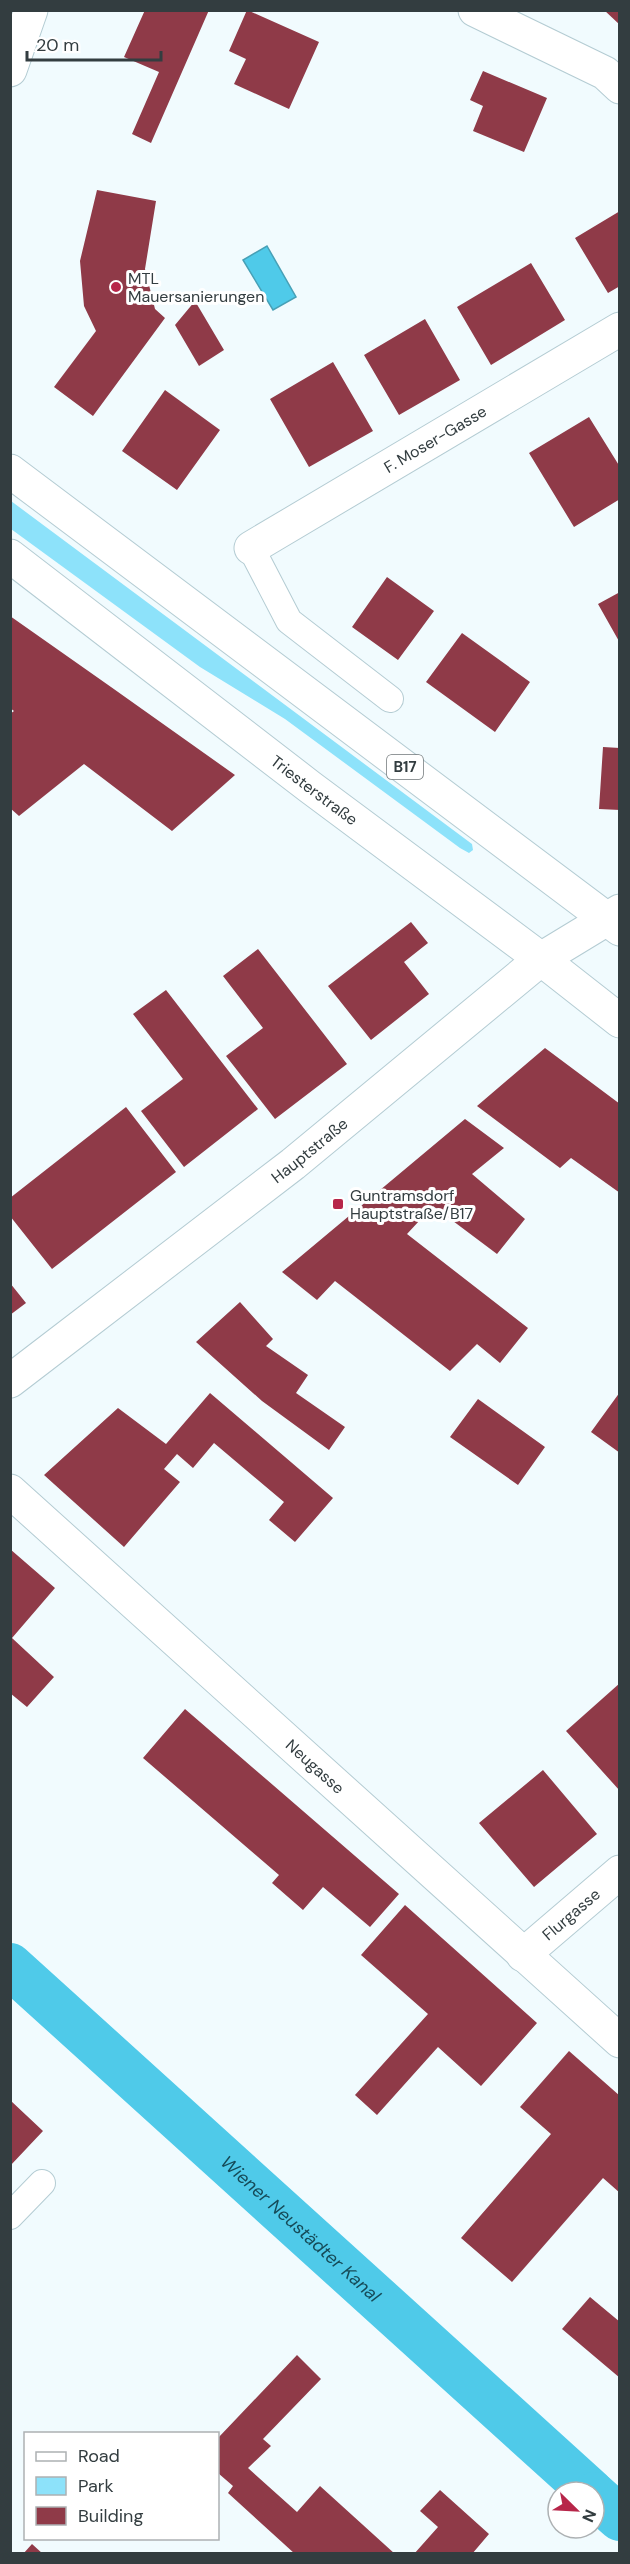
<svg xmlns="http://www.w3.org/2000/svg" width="630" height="2564" viewBox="0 0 630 2564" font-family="'DM Sans',sans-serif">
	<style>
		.green { fill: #8de2fa }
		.water { fill: #4fcae9; stroke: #47a0b6; stroke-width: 1.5 }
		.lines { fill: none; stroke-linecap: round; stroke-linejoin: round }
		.canal { stroke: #4fcae9; stroke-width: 46 }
		.building { fill: #8f3a48 }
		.lane-casing { stroke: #b4ccd3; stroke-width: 28 }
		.street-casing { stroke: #b4ccd3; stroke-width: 35 }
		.secondary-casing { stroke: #b4ccd3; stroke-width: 35 }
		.primary-casing { stroke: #b4ccd3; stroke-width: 35 }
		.lane { stroke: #fff; stroke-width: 26 }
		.street { stroke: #fff; stroke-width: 33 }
		.secondary { stroke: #fff; stroke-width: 33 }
		.primary { stroke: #fff; stroke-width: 33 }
		.poi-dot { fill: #b72649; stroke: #fff; stroke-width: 2 }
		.labels { text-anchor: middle; stroke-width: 6; stroke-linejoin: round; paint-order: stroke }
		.shield { fill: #fff; stroke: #707779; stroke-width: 1.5 }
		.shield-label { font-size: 15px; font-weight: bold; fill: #333d40 }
		.poi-label { font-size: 16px; fill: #333d40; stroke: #fff; text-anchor: start }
		.street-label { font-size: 16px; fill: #333d40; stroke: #fff }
		.water-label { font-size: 18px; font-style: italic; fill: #164b58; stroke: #fff }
	</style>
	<rect width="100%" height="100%" fill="#f1fbfe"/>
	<path class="green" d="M 11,501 L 472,844 L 473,850 L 469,853 L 460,848 L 285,719 L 200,667 L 11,529 Z"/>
	<path class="water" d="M 267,246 L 296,297 L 273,310 L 243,260 Z"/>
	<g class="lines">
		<g class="canal">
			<path id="s1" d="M 10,1966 L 591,2492"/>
			<path d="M 594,2495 L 620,2518"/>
		</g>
	</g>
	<path class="building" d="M 145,10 L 209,10 L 151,143 L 132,134 L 159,72 L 124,57 Z
		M 247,10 L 319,42 L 289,109 L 234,84 L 246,59 L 229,51 Z
		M 604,10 L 620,10 L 620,25 Z
		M 483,71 L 547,98 L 524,152 L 473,131 L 483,106 L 470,100 Z
		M 97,190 L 156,201 L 145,269 L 155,309 L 165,318 L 93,416 L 54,387 L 96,331 L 84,306 L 80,261 Z
		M 620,211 L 620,286 L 608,293 L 575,238 Z
		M 531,263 L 565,320 L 491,365 L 457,307 Z
		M 195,301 L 224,350 L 199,366 L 175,325 Z
		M 425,319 L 460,380 L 399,415 L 364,355 Z
		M 333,362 L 373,431 L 309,467 L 270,399 Z
		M 165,390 L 220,430 L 177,490 L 122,451 Z
		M 589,417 L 620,467 L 620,499 L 574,527 L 529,453 Z
		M 387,577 L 434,611 L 398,660 L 352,627 Z
		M 620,592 L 620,643 L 598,604 Z
		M 10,616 L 111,687 L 235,775 L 172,831 L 84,764 L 19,816 L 10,808 L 10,714 L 14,711 L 10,708 Z
		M 462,633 L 530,682 L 495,732 L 426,682 Z
		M 603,747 L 620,748 L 620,810 L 599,809 Z
		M 411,922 L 428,943 L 404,962 L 429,994 L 371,1040 L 328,986 Z
		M 258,949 L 347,1064 L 275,1119 L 226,1056 L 263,1028 L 223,976 Z
		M 166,990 L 258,1109 L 184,1167 L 141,1111 L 183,1079 L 133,1014 Z
		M 545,1048 L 620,1104 L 620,1193 L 571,1158 L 560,1168 L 477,1106 Z
		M 126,1107 L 176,1172 L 52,1269 L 10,1216 L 10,1198 Z
		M 465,1119 L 504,1148 L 472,1174 L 525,1219 L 497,1254 L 433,1206 L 407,1234 L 528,1328 L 500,1363 L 477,1344 L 450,1371 L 335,1281 L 317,1300 L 282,1272 Z
		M 10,1283 L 26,1303 L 10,1315 Z
		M 240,1302 L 273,1339 L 266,1346 L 308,1375 L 296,1393 L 345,1427 L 329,1450 L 262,1401 L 196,1342 Z
		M 620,1392 L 620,1453 L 591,1432 Z
		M 210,1393 L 333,1498 L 295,1542 L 269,1520 L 284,1502 L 214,1443 L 193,1468 L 177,1454 L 164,1469 L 180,1482 L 124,1547 L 44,1475 L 118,1408 L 166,1444 Z
		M 478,1399 L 545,1447 L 518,1485 L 450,1437 Z
		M 10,1549 L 55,1588 L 12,1638 L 54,1677 L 27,1707 L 10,1693 Z
		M 620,1683 L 620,1791 L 566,1731 Z
		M 185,1709 L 399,1894 L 370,1927 L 323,1887 L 303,1910 L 272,1883 L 279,1875 L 143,1758 Z
		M 543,1770 L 597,1834 L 534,1887 L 479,1823 Z
		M 405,1905 L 537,2023 L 481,2086 L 438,2047 L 377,2115 L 355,2095 L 428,2014 L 361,1955 Z
		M 569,2051 L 620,2096 L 620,2193 L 603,2178 L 512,2282 L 461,2238 L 551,2134 L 520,2107 Z
		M 10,2100 L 43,2131 L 10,2166 Z
		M 590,2297 L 620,2322 L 620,2378 L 562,2329 Z
		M 297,2355 L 321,2379 L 263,2439 L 271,2446 L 248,2468 L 297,2512 L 320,2486 L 395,2554 L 295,2554 L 228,2493 L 233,2486 L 218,2473 L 218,2438 Z
		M 440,2490 L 489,2534 L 472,2554 L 414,2554 L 438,2527 L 420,2511 Z
		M 32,2544 L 43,2554 L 23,2554 Z"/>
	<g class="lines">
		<defs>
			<path id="lane" d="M 251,548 L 289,621 L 390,699
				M 10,2216 L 42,2183"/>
			<g id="street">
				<path d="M 475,10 L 605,73 L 620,87"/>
				<path id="s2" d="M 251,548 L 620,329"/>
				<path id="s3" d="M 10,1491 L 620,2041"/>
				<path id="s4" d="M 523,1955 L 620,1872"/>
			</g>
			<g id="secondary">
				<path d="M 10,70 L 31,10"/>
				<path id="s5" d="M 10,1381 L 293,1164 L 541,959 L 620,911"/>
			</g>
			<g id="primary">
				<path d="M 10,471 L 620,929"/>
				<path id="s6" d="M 10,556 L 310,787 L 541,959 L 620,1021"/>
			</g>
		</defs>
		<use href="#lane" class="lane-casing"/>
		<use href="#street" class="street-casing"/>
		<use href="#secondary" class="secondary-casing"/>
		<use href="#primary" class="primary-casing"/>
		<use href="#lane" class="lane"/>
		<use href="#street" class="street"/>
		<use href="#secondary" class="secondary"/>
		<use href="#primary" class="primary"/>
	</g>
	<g class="poi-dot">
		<circle cx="116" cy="287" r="6"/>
		<rect x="332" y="1198" width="12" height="12" rx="3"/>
	</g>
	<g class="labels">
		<rect class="shield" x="387" y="755" width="36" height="24" rx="4.5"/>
		<g class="shield-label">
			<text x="405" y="772">B17</text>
		</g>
		<g class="poi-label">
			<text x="128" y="284">MTL<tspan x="128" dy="18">Mauersanierungen</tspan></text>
			<text x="350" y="1201">Guntramsdorf<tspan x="350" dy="18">Hauptstraße/B17</tspan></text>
		</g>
		<g class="street-label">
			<text dy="6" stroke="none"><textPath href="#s2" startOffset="214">F. Moser-Gasse</textPath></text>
			<text dy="6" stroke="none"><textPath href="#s6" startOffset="384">Triesterstraße</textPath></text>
			<text dy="6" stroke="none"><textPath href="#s5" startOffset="378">Hauptstraße</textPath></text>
			<text dy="6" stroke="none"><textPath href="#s3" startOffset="411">Neugasse</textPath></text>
			<text dy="6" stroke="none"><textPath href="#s4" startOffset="63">Flurgasse</textPath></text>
		</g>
		<g class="water-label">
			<text dy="6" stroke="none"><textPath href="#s1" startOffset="392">Wiener Neustädter Kanal</textPath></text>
		</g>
	</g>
	<rect width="630" height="2564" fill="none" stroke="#333d40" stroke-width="24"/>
	<rect x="24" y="2432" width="195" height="108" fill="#ffffff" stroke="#adb1b3" stroke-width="1.5"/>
	<rect x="36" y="2452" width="30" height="9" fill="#ffffff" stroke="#adb1b3" stroke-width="1.5"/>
	<text x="78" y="2462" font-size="18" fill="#333d40">Road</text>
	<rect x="36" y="2477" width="30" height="18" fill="#8de2fa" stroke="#adb1b3" stroke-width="1.5"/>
	<text x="78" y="2492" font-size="18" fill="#333d40">Park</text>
	<rect x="36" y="2507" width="30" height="18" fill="#8f3a48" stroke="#adb1b3" stroke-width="1.5"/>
	<text x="78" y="2522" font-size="18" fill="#333d40">Building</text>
	<g transform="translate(576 2510) rotate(114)"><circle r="28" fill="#ffffff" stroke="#adb1b3" stroke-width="1.5"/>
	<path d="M0-4.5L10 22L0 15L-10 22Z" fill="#b72649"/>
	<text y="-9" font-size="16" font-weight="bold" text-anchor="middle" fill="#333d40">N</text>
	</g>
	<path d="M27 51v9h134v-9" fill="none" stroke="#333d40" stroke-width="3"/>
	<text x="36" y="51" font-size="18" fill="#333d40" stroke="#ffffff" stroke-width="4.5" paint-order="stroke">20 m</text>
</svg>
